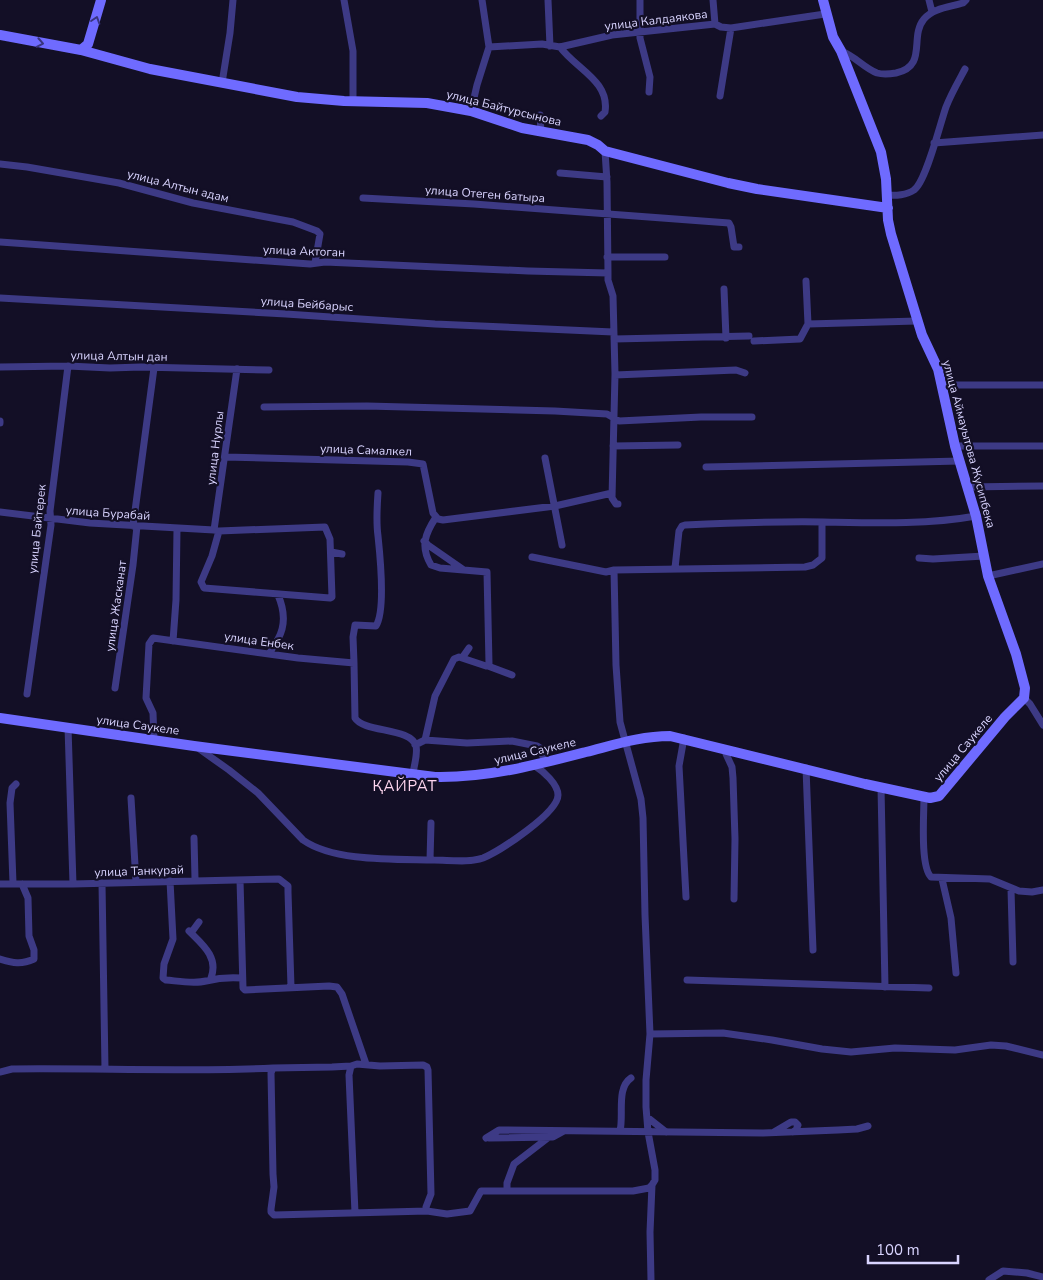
<svg xmlns="http://www.w3.org/2000/svg" width="1043" height="1280" viewBox="0 0 1043 1280" font-family="'Nunito Sans',sans-serif">
	<style>
		.lines { fill: none; stroke-linecap: round; stroke-linejoin: round }
		.street { stroke: #3d3a85; stroke-width: 7 }
		.secondary { stroke: #6f6bff; stroke-width: 10 }
		.oneway { stroke: #38347d }
		.labels { text-anchor: middle; stroke-width: 4.5; stroke-linejoin: round; paint-order: stroke }
		.street-label { font-size: 12px; fill: #d9d4ff; stroke: #130f26 }
		.quarter-label { font-size: 15px; letter-spacing: 1px; fill: #ffd6f0; stroke: #130f26 }
	</style>
	<rect width="100%" height="100%" fill="#130f26"/>
	<g class="lines">
		<path class="street" d="M 344,0 L 353,51 L 353,101
			M 548,0 L 550,46
			M 640,0 L 640,38 L 650,77 L 649,92
			M 713,0 L 715,24
			M 929,0 L 932,12
			M 489,47 L 542,44 L 560,47 L 612,35 L 715,24 L 721,27 L 731,28 L 825,14
			M 560,47 C 576,69 610,81 605,112 L 601,116
			M 841,51 C 855,56 864,68 877,73 C 884,75 890,74 896,73 C 928,66 909,37 924,19 C 933,8 950,7 963,3 L 966,0
			M 222,83 L 230,33 L 233,0
			M 720,96 L 731,28
			M 471,111 L 477,85 L 489,47 L 482,0
			M 540,115 L 541,132
			M 934,143 L 1043,135
			M 605,151 L 607,182 L 608,273 L 608,280 L 613,296 L 615,374 L 612,498 L 616,504 L 618,504
			M 0,164 L 27,167 L 119,183 L 193,203 L 293,222 L 317,231 L 320,234 L 315,263
			M 560,173 L 607,177
			M 888,195 C 895,196 907,195 914,190 C 926,182 940,124 946,107 C 951,94 958,82 965,69
			M 363,198 L 474,204 L 729,223 L 731,227 L 734,247 L 739,247
			M 0,242 L 310,264 L 325,262 L 528,271 L 608,273
			M 607,257 L 665,257
			M 806,281 L 808,324
			M 724,289 L 726,338
			M 0,298 L 286,314 L 435,324 L 613,332
			M 614,339 L 749,336
			M 754,341 L 800,339 L 808,324 L 917,321
			M 0,367 L 68,366 L 110,368 L 141,367 L 269,370
			M 615,375 L 736,370 L 745,373
			M 943,385 L 1043,385
			M 264,407 L 367,406 L 555,411 L 607,414 L 619,421 L 701,417 L 752,417
			M 0,421 L 0,423
			M 613,446 L 678,445
			M 955,446 L 1043,446
			M 225,457 L 408,462 L 423,464 L 433,513 L 438,519 L 443,520 L 555,506 L 612,493
			M 545,458 L 562,545
			M 706,467 L 960,461
			M 968,487 L 1043,486
			M 0,512 L 90,523 L 214,530 L 219,531 L 325,527 L 330,539 L 332,597 L 330,598 L 204,588 L 201,582 L 212,556 L 219,531
			M 133,526 L 154,368
			M 214,530 L 237,369
			M 424,541 L 428,545 L 464,570
			M 331,552 L 342,554
			M 532,557 L 606,572 L 614,570 L 805,567 L 813,565 L 822,558 L 822,522
			M 919,558 L 933,559 L 984,556
			M 675,568 L 679,531 L 682,526 L 685,525 C 731,523 777,521 823,522 C 874,523 926,525 976,516
			M 614,570 L 616,665 L 620,722 L 641,799 L 643,818 L 645,915 L 650,1034 L 646,1080 L 646,1107 L 648,1132 L 655,1170 L 655,1180 L 652,1185 L 650,1232 L 651,1280
			M 988,576 L 1043,564
			M 173,641 L 176,600 L 177,529
			M 270,653 C 272,648 275,644 278,639 C 286,625 284,609 278,595
			M 462,658 L 469,648
			M 354,663 L 353,637 L 355,625 L 376,626 C 386,610 380,555 378,536 C 376,522 377,507 378,493
			M 488,666 L 512,675
			M 115,688 L 133,565 L 137,526
			M 27,694 L 51,525 L 50,511 L 68,366
			M 1024,698 L 1030,704 L 1043,725
			M 68,727 L 73,884
			M 684,738 L 679,766 L 686,897
			M 154,740 L 153,713 L 146,698 L 149,644 L 153,638 L 298,658 L 354,663 L 355,718 C 364,733 411,727 416,746 C 418,754 414,765 413,774
			M 425,740 L 435,696 L 454,659 L 459,657 L 486,666 L 489,664 L 487,572 L 440,568 L 431,565 C 420,546 425,534 436,517
			M 415,745 L 425,740 L 467,743 L 512,741 L 537,746 L 540,748 L 545,762
			M 198,748 L 229,770 L 258,793 L 303,840 C 334,862 396,859 434,860 C 449,860 469,863 483,858 C 500,851 558,813 558,795 C 558,784 543,771 535,766
			M 727,750 L 726,754 L 732,767 L 733,778 L 735,839 L 734,899
			M 806,768 L 813,950
			M 881,787 L 885,987
			M 924,797 C 924,814 920,866 931,877 L 990,879 L 1019,891 L 1032,892 L 1043,890
			M 131,798 L 136,882
			M 430,860 L 431,823
			M 942,879 L 951,918 L 956,973
			M 240,880 L 243,988 L 245,990 L 329,986 L 337,987 L 342,994 L 366,1064
			M 170,881 L 173,939 L 164,964 L 163,978 L 166,980 C 178,981 194,984 206,981 C 218,978 229,977 242,978
			M 193,881 L 195,879 L 194,838
			M 13,883 L 10,803 L 12,788 L 16,784
			M 102,883 L 105,1069
			M 0,884 L 73,884 L 279,879 L 288,886 L 288,892 L 291,987
			M 1011,889 L 1013,962
			M 189,931 C 202,944 219,957 211,978
			M 191,933 L 199,922
			M 0,959 C 13,963 21,965 34,959 L 34,950 L 29,936 L 28,898 L 22,884
			M 687,980 L 929,988
			M 650,1034 L 723,1033 L 772,1040 L 822,1049 L 851,1052 L 895,1048 L 955,1050 L 991,1045 L 1006,1046 L 1043,1055
			M 351,1066 L 349,1075 L 355,1213
			M 0,1072 L 12,1069 C 99,1068 186,1072 273,1068
			M 647,1117 L 666,1132
			M 620,1131 C 624,1115 616,1088 631,1078
			M 774,1132 L 791,1122 L 795,1122 L 798,1125 L 796,1130 L 793,1132
			M 486,1138 L 499,1130 L 763,1133 L 838,1130 L 857,1129 L 868,1126
			M 489,1138 L 553,1137 L 564,1131
			M 507,1191 L 507,1183 L 514,1164 L 549,1137
			M 427,1211 L 426,1207 L 431,1194 L 428,1070 L 427,1067 L 423,1065 L 380,1066 L 357,1064 L 351,1066 L 332,1067 L 273,1068 L 271,1073 L 273,1174 L 274,1187 L 271,1209 L 271,1212 L 274,1215 L 427,1211 L 447,1214 L 470,1211 L 481,1191 L 633,1191 L 649,1188 L 652,1185
			M 989,1280 L 1003,1271 L 1027,1273 L 1043,1277"/>
		<path class="secondary" d="M 0,35 L 81,50 L 150,69 L 297,97 L 344,101 L 427,103 L 471,111 L 522,128 L 588,140 L 598,145 L 605,151 L 728,183 L 757,189 L 888,208
			M 81,50 L 88,44 L 101,0
			M 0,718 L 194,746 L 435,777 C 487,778 536,765 586,752 C 614,745 641,736 670,736 L 865,784 L 930,798 L 939,796 L 1005,717 L 1024,698 L 1025,688 L 1016,654 L 988,576 L 976,516 L 955,446 L 938,369 L 922,335 L 891,234 L 888,220 L 886,179 L 881,152 L 841,51 L 833,37 L 823,0"/>
	</g>
	<defs><path id="oneway-chevron" d="M-2-3.5L2.5 0L-2 3.5" fill="none" stroke-width="1.6" stroke-linecap="round" stroke-linejoin="round" transform="scale(1.25)"/></defs>
	<g class="oneway">
		<use href="#oneway-chevron" transform="translate(96 20) rotate(-72)"/>
		<use href="#oneway-chevron" transform="translate(40 43) rotate(11)"/>
	</g>
	<g class="labels">
		<g class="street-label">
			<text transform="translate(656 20) rotate(-7)" y="4">улица Калдаякова</text>
			<text transform="translate(504 108) rotate(14)" y="4">улица Байтурсынова</text>
			<text transform="translate(178 186) rotate(14)" y="4">улица Алтын адам</text>
			<text transform="translate(485 194) rotate(4)" y="4">улица Отеген батыра</text>
			<text transform="translate(304 251) rotate(2)" y="4">улица Актоган</text>
			<text transform="translate(307 304) rotate(4)" y="4">улица Бейбарыс</text>
			<text transform="translate(119 356) rotate(1)" y="4">улица Алтын дан</text>
			<text transform="translate(969 444) rotate(75)" y="4">улица Аймауытова Жусипбека</text>
			<text transform="translate(215 448) rotate(-83)" y="4">улица Нурлы</text>
			<text transform="translate(366 450) rotate(2)" y="4">улица Самалкел</text>
			<text transform="translate(108 513) rotate(4)" y="4">улица Бурабай</text>
			<text transform="translate(37 529) rotate(-84)" y="4">улица Байтерек</text>
			<text transform="translate(116 606) rotate(-82)" y="4">улица Жасканат</text>
			<text transform="translate(259 641) rotate(8)" y="4">улица Енбек</text>
			<text transform="translate(138 725) rotate(8)" y="4">улица Саукеле</text>
			<text transform="translate(963 748) rotate(-50)" y="4">улица Саукеле</text>
			<text transform="translate(535 751) rotate(-13)" y="4">улица Саукеле</text>
			<text transform="translate(139 871) rotate(-2)" y="4">улица Танкурай</text>
		</g>
		<g class="quarter-label">
			<text x="405" y="791">ҚАЙРАТ</text>
		</g>
	</g>
	<path d="M868 1255v8h90v-8" fill="none" stroke="#d9d4ff" stroke-width="2.5"/>
	<text x="876" y="1255" font-size="15" fill="#d9d4ff" stroke="#130f26" stroke-width="4" paint-order="stroke">100 m</text>
</svg>
